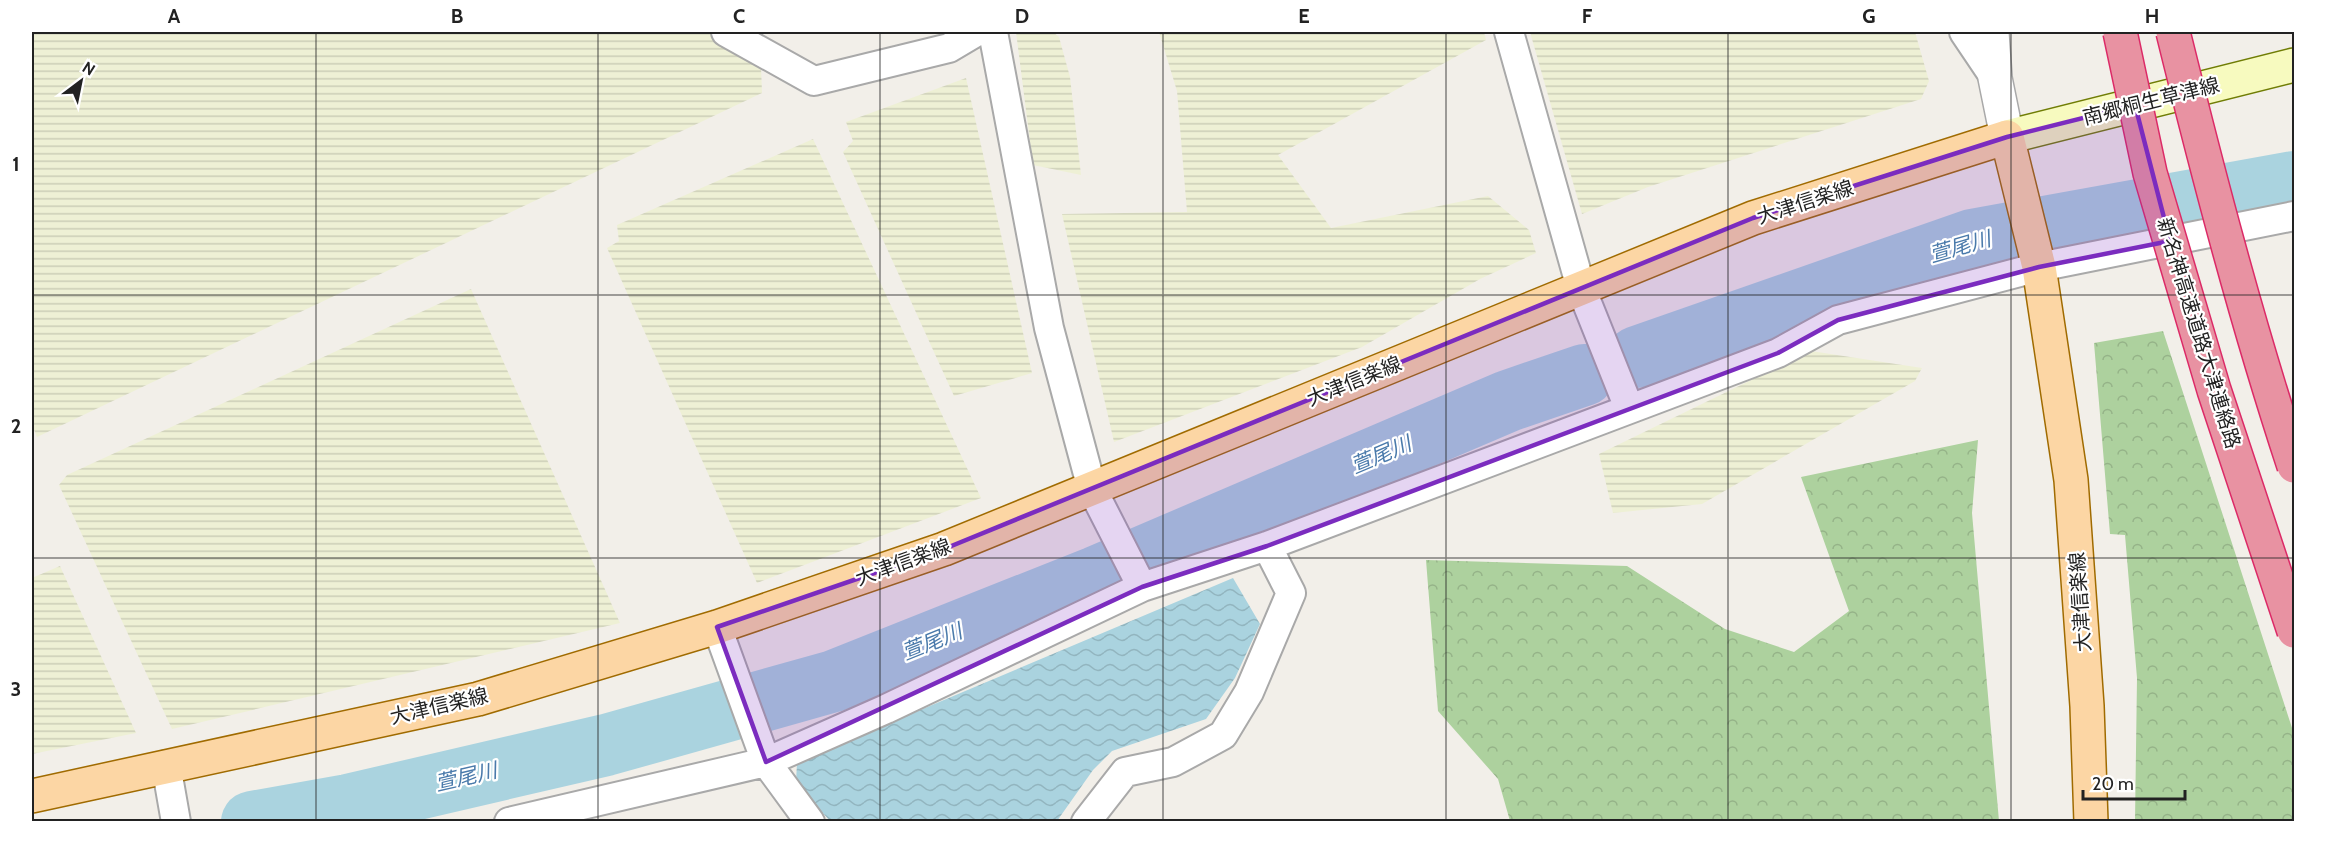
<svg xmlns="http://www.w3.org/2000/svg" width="2326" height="853" viewBox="0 0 2326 853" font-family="Cabin,'Noto Sans JP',sans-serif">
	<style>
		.farmland { fill: url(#farmland-rules) }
		.forest { fill: url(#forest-crowns) }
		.water { fill: url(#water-waves) }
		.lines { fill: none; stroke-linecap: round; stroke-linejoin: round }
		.river { stroke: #aad3df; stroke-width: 62 }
		.minor-casing { stroke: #a9a9a9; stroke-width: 32 }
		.tertiary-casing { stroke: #a9a9a9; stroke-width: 36 }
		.secondary-casing { stroke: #707d05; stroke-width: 36 }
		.primary-casing { stroke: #a06b00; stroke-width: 36 }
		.minor { stroke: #fff; stroke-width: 28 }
		.tertiary { stroke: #fff; stroke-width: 33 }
		.secondary { stroke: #f7fabf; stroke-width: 33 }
		.primary { stroke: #fcd6a4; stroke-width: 33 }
		.motorway-bridge-casing { stroke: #dc2a67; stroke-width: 36; stroke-linecap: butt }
		.motorway-bridge { stroke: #e892a2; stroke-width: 33 }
		.marked { fill: #7b2cbf; fill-opacity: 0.2; stroke: #7b2cbf; stroke-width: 4.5; stroke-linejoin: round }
		.grid { fill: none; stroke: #222; stroke-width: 1.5; stroke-opacity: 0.55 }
		.labels { text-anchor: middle; stroke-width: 4.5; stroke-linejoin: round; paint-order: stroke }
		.street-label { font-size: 20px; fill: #222; stroke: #fff }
		.water-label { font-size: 21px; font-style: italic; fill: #4a7aab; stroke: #fff }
		.neatline { fill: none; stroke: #222; stroke-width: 2 }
		.grid-label { font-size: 20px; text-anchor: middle; font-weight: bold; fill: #222 }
	</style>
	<defs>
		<pattern id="farmland-rules" width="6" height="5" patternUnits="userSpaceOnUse" patternTransform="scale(1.5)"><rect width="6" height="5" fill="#eef0d5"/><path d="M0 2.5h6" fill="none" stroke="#ccceb7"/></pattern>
		<pattern id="forest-crowns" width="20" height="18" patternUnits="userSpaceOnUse" patternTransform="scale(1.5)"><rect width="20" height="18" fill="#add19e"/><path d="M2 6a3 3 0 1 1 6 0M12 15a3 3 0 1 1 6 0" fill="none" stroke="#95b388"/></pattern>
		<pattern id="water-waves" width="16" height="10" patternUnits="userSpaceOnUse" patternTransform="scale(1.5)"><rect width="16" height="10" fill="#aad3df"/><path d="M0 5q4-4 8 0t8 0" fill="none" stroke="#92b5bf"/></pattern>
	</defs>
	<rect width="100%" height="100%" fill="#f2efe9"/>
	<path class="farmland" d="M 32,32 L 709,32 L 761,66 L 762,93 L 37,437 L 32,425 Z
		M 1016,32 L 1053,32 L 1059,37 L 1070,77 L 1081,175 L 1033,165 Z
		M 1159,32 L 1484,32 L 1486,40 L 1278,155 L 1331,228 L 1488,196 L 1529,230 L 1536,253 L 1480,279 L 1362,347 L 1114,442 L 1062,214 L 1187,212 L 1177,91 Z
		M 1530,32 L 1915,32 L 1929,81 L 1921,99 L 1648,187 L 1582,214 Z
		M 966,78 L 1032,373 L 954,396 L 843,152 L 853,141 L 846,122 Z
		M 813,139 L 981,498 L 757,583 L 607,248 L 619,241 L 617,225 Z
		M 471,289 L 620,623 L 172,729 L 59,485 L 67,475 Z
		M 1811,351 L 1922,368 L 1915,381 L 1702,504 L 1613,513 L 1599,454 Z
		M 60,566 L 136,733 L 32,754 L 32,578 Z"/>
	<path class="forest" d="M 2163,331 L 2294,734 L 2294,821 L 2135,821 L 2137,678 L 2125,535 L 2110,534 L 2094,343 Z
		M 1978,440 L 1972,513 L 1999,821 L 1510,821 L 1498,779 L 1438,711 L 1426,560 L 1627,566 L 1725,629 L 1794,652 L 1849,611 L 1801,477 Z"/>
	<path class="water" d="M 1233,578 L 1260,624 L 1235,678 L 1206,719 L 1112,751 L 1093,770 L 1057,821 L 830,821 L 796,783 L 797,762 Z"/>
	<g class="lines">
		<path class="river" d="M 1637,357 L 1972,240 L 2294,182
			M 252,822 L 348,805 L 606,745 L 834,681 L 1096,577 L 1508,401 L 1584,375"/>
		<defs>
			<path id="minor" d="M 726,32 L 814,81 L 949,48 L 976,32
				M 993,32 L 1049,328 L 1092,489 L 1142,587
				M 1509,32 L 1581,288 L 1629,408
				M 1964,32 L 1995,78
				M 717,627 L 766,762 L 810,822
				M 166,765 L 176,822
				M 509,822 L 766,762 L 886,709 L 1142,587 L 1267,546 L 1778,353 L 1838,320 L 2039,267 L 2294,216
				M 1086,822 L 1125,772 L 1173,762 L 1223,735 L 1249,692 L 1291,593 L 1267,546"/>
			<path id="tertiary" d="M 1992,32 L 1995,78 L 2007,137"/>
			<path id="secondary" d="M 2007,137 L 2294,65"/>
			<path id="primary" d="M 32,796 L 478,699 L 717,627 L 944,549 L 1753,218 L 2007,137 L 2039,267 L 2071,480 L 2087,706 L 2091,822"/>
		</defs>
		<use href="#minor" class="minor-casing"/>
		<use href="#tertiary" class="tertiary-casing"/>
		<use href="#secondary" class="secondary-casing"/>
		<use href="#primary" class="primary-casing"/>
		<use href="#minor" class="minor"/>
		<use href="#tertiary" class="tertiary"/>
		<use href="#secondary" class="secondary"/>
		<use href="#primary" class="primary"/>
		<defs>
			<path id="motorway-bridge" d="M 2120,32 L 2150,173 L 2214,390 L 2294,631
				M 2173,32 C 2209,178 2247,323 2294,466"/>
		</defs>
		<use href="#motorway-bridge" class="motorway-bridge-casing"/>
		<use href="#motorway-bridge" class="motorway-bridge"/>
	</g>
	<path class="marked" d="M 2135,105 L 2170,241 L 2039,267 L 1838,320 L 1778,353 L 1267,546 L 1142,587 L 766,762 L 717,627 L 944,549 L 1753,218 L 2007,137 Z"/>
	<path class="grid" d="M 316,32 L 316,822M 598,32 L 598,822M 880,32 L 880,822M 1163,32 L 1163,822M 1446,32 L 1446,822M 1728,32 L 1728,822M 2011,32 L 2011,822M 32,295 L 2294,295M 32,558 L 2294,558"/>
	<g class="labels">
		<g class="street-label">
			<text transform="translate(2151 101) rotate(-14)" y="7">南郷桐生草津線</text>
			<text transform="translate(1805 202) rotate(-18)" y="7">大津信楽線</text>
			<text transform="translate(2199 333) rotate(73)" y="7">新名神高速道路大津連絡路</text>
			<text transform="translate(1354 381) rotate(-22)" y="7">大津信楽線</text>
			<text transform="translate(903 562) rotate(-20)" y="7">大津信楽線</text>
			<text transform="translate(2080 602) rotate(-94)" y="7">大津信楽線</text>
			<text transform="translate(439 706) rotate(-13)" y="7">大津信楽線</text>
		</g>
		<g class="water-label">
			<text transform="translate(1960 247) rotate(-16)" y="7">萱尾川</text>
			<text transform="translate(1381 455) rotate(-23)" y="7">萱尾川</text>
			<text transform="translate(932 642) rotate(-22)" y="7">萱尾川</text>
			<text transform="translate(466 777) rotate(-13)" y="7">萱尾川</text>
		</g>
	</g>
	<rect width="2326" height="853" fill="none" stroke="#ffffff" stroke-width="66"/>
	<g transform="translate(81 81) rotate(32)" stroke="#ffffff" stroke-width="4.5" paint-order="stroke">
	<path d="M0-4.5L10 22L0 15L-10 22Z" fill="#222222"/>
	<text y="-9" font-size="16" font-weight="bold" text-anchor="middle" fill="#222222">N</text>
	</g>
	<path d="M2083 790v9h102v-9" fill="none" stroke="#222222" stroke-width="3"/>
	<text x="2092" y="790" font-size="18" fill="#222222" stroke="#ffffff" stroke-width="4.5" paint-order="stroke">20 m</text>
	<rect x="33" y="33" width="2260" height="787" class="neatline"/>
	<g class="grid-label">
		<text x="174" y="23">A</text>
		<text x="457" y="23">B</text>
		<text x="739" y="23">C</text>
		<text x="1022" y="23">D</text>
		<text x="1304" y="23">E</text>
		<text x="1587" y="23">F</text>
		<text x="1869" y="23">G</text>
		<text x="2152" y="23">H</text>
		<text x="16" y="171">1</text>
		<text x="16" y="433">2</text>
		<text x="16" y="696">3</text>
	</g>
</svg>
